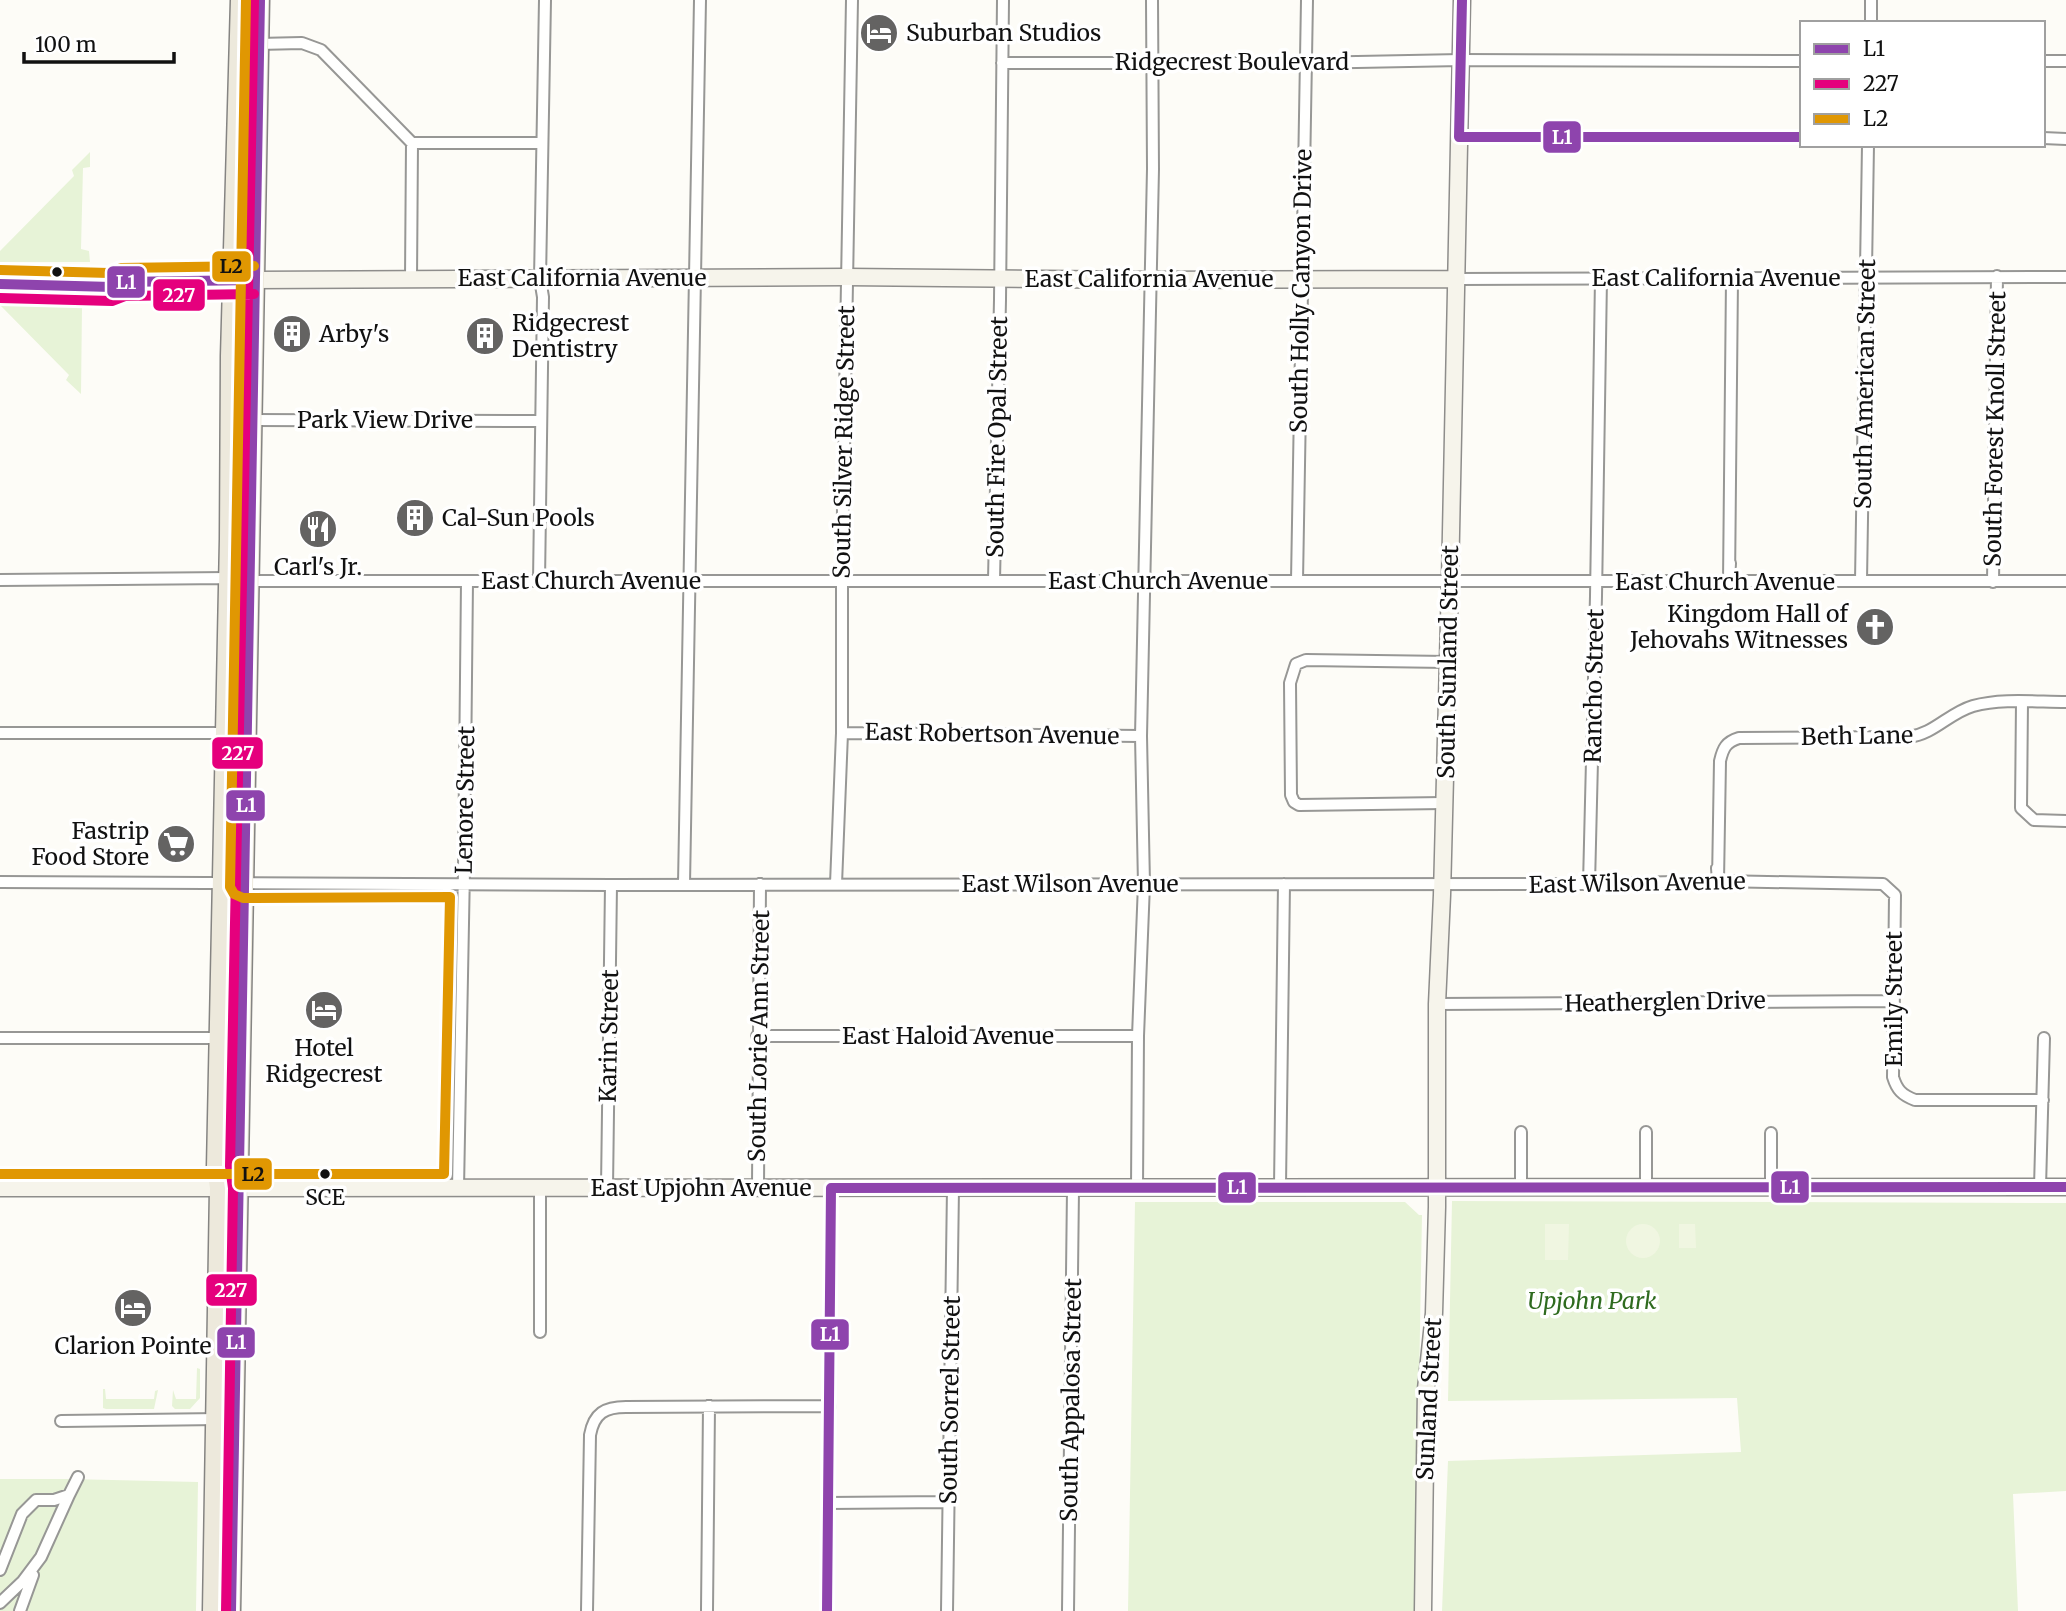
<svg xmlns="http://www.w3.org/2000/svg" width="2066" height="1611" viewBox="0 0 2066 1611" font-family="Merriweather,serif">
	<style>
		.green { fill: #e7f3d7 }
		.pitch { fill: #f0f6e1 }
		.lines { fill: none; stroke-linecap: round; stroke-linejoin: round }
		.street-casing { stroke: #979795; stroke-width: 14 }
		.secondary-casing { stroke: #8e8d8b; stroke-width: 19 }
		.primary-casing { stroke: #858482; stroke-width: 21 }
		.street { stroke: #fffffe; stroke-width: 10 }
		.secondary { stroke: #f6f4eb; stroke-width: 16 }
		.primary { stroke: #ede9dc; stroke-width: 18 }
		.bus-1-casing { stroke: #fff; stroke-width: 16 }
		.bus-2-casing { stroke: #fff; stroke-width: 16 }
		.bus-3-casing { stroke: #fff; stroke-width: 16 }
		.bus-1 { stroke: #8e44ad; stroke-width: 10 }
		.bus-2 { stroke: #e5007d; stroke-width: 10 }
		.bus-3 { stroke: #e09702; stroke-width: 10 }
		.bus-dot { fill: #111; stroke: #fff; stroke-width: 2.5 }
		.labels { text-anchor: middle; stroke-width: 7; stroke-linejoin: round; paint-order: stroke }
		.bus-label { font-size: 21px; fill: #111; stroke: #fff }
		.poi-label { font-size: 23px; fill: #111; stroke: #fff; text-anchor: start }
		.street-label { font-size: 23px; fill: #111; stroke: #fff }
		.park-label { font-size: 23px; font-style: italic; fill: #2f6b1f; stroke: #fff }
		.line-badge { stroke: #fff; stroke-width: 2.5 }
		.badge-label { font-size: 19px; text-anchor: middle; font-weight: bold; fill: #fff }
		.pale-badge-label { font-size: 19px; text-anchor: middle; font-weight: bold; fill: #111 }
	</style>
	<rect width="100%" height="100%" fill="#fdfcf7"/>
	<path class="green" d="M 90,152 L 90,167 L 83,168 L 81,249 L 89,251 L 90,262 L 0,262 L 0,251 L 74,176 L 72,170 Z
		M 5,294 L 90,299 L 89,305 L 82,307 L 81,394 L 66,380 L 69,375 L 0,305 L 0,295 Z
		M 1452,1201 L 2066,1203 L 2066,1491 L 2013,1494 L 2018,1611 L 1442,1611 L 1448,1461 L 1741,1452 L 1737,1398 L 1448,1401 Z
		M 1135,1202 L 1405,1202 L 1419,1215 L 1422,1215 L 1415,1611 L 1128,1611 Z
		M 197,1368 L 200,1369 L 200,1398 L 190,1409 L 175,1409 L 172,1406 L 173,1390 L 176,1399 L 196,1399 Z
		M 103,1389 L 105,1389 L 106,1399 L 154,1399 L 155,1391 L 158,1390 L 154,1409 L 106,1409 L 103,1408 Z
		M 0,1479 L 69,1479 L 198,1482 L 196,1611 L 0,1611 Z"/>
	<path class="pitch" d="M 1545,1224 L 1569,1224 L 1568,1260 L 1545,1260 Z
		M 1679,1224 L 1695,1224 L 1696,1248 L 1679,1248 Z
		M1626 1241a17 17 0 1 1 34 0a17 17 0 1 1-34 0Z"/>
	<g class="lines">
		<defs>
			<path id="street" d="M 1871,23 L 1871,0
				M 258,44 L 302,43 L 321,50 L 412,143 L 411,279
				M 2043,61 L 2066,61
				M 1002,63 L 1305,63 L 1461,60 L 1802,61
				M 1459,137 L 1802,137
				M 2043,138 L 2066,139
				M 412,143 L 541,143
				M 0,273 L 111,276 L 121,282
				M 1457,279 L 2066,277
				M 0,284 L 112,287 L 121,282 L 232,280
				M 229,420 L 541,421
				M 1730,563 L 1729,582 L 1732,279
				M 0,580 L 229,578 L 250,581 L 2066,581
				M 994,580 L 1000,300 L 1003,0
				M 539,581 L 543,297 L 540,279 L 545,0
				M 1297,581 L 1307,0
				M 1861,581 L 1868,145
				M 1993,582 L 1997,276
				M 2022,702 L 2021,808 L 2034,820 L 2066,821
				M 0,733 L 247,733
				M 842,733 L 1141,736
				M 1444,803 L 1299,805 L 1294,802 L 1291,795 L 1290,683 L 1296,664 L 1306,660 L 1447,662
				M 1717,868 L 1718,881 L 1720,761 C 1723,748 1726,742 1739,738 L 1909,737 C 1934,734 1949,713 1973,706 C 2002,698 2036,702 2066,702
				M 0,882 L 611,885 L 1589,884 L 1718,881 L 1883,884 L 1895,895 L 1893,1077 C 1897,1090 1902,1095 1915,1100 L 2043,1100
				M 684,884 L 700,0
				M 836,884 L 842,733 L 842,565 L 852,0
				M 1589,884 L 1596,596 L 1601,278
				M 1437,1004 L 1893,1001
				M 757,1036 L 1138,1036
				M 0,1038 L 241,1038
				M 1771,1133 L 1771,1187
				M 1280,1186 L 1284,884
				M 1521,1187 L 1521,1132
				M 2040,1187 L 2044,1038
				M 458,1188 L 464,870 L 467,581
				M 540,1188 L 540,1332
				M 607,1188 L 611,885
				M 758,1188 L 760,884
				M 1137,1188 L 1138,1036 L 1144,884 L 1141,736 L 1153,169 L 1152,0
				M 1646,1188 L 1646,1132
				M 61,1421 L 219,1419
				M 828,1503 L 948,1502
				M 0,1570 L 22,1514 L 36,1500 L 54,1500 L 69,1495 L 78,1477
				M 0,1603 L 23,1581 L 41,1557 L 69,1495
				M 20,1611 L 33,1575
				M 587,1611 L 590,1435 C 594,1413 605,1407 626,1407 L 830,1406
				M 707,1611 L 709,1406
				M 827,1611 L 831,1188
				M 947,1611 L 953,1188
				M 1068,1611 L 1073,1189"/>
			<path id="secondary" d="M 232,280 L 847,277 L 1150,280 L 1457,279
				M 0,1188 L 2066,1187
				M 1423,1611 L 1426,1389 L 1434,1313 L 1437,1207 L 1437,1004 L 1442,895 L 1450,581 L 1462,0"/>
			<path id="primary" d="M 212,1611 L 219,1188 L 216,1167 L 229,539 L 230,356 L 240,0
				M 231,1611 L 260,0"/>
		</defs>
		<use href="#street" class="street-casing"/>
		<use href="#secondary" class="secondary-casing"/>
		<use href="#primary" class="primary-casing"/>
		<use href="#street" class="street"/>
		<use href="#secondary" class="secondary"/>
		<use href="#primary" class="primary"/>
		<defs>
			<path id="bus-1" d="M 1462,0 L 1459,137 L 1802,137
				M 0,284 L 112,287 L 121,282 L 254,280
				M 231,1611 L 260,0
				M 827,1611 L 831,1188 L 2066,1187"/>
			<path id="bus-2" d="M 0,298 L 112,301 L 125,296 L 254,294
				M 226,1611 L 233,1188 L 230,1166 C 238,778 243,389 254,0"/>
			<path id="bus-3" d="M 0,270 L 109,273 L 121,268 L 254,266
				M 0,1174 L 444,1174 L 450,897 L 243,898 L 234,894 L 230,887 L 246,0"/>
		</defs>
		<use href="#bus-1" class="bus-1-casing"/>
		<use href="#bus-2" class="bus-2-casing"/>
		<use href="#bus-3" class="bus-3-casing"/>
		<use href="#bus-1" class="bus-1"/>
		<use href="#bus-2" class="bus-2"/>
		<use href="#bus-3" class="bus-3"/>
	</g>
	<defs>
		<symbol id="hotel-disc" viewBox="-11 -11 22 22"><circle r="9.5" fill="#646362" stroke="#fff"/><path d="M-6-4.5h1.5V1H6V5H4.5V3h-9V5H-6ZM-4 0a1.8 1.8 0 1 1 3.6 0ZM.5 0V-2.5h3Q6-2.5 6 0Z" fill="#fff"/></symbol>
		<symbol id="building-disc" viewBox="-11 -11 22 22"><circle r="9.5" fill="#646362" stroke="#fff"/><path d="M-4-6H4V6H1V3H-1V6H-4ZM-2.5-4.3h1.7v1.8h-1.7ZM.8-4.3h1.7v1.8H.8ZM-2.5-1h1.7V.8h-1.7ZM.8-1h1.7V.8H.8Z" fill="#fff"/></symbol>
		<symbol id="restaurant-disc" viewBox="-11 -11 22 22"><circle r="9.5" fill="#646362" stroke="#fff"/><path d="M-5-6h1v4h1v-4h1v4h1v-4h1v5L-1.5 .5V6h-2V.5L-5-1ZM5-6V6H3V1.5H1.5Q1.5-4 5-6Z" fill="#fff"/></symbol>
		<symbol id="church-disc" viewBox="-11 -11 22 22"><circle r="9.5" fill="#646362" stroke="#fff"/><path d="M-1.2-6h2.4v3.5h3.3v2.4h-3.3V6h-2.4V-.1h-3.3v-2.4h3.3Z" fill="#fff"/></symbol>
		<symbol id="supermarket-disc" viewBox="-11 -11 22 22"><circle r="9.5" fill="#646362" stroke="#fff"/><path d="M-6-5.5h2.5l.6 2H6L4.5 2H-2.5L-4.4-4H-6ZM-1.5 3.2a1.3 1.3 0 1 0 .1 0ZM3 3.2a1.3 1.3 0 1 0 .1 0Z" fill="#fff"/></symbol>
	</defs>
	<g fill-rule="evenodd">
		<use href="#hotel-disc" x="857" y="11" width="44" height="44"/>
		<use href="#building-disc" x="270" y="312" width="44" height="44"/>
		<use href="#building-disc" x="463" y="314" width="44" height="44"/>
		<use href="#building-disc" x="393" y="496" width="44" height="44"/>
		<use href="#restaurant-disc" x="296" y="507" width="44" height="44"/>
		<use href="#church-disc" x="1853" y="605" width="44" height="44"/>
		<use href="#supermarket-disc" x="154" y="822" width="44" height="44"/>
		<use href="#hotel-disc" x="302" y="988" width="44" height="44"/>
		<use href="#hotel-disc" x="111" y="1286" width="44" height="44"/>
	</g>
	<g class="bus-dot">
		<circle cx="57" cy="272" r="6"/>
		<circle cx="325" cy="1174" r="6"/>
	</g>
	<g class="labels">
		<g class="bus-label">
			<text x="325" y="1205">SCE</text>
		</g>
		<g class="poi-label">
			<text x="906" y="41">Suburban Studios</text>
			<text x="512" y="331">Ridgecrest<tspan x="512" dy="26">Dentistry</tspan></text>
			<text x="319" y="342">Arby's</text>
			<text x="442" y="526">Cal-Sun Pools</text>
			<text x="318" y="575" text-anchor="middle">Carl's Jr.</text>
			<text x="1848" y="622" text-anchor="end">Kingdom Hall of<tspan x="1848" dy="26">Jehovahs Witnesses</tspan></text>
			<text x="149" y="839" text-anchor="end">Fastrip<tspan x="149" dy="26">Food Store</tspan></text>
			<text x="324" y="1056" text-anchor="middle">Hotel<tspan x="324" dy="26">Ridgecrest</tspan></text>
			<text x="133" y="1354" text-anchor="middle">Clarion Pointe</text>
		</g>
		<g class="street-label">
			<text x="1232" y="70">Ridgecrest Boulevard</text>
			<text x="582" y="286">East California Avenue</text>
			<text x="1716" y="286">East California Avenue</text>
			<text x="1149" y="287">East California Avenue</text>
			<text transform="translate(1301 291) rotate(-89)" y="8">South Holly Canyon Drive</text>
			<text transform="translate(1865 384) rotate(-89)" y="8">South American Street</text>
			<text x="385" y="428">Park View Drive</text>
			<text transform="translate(1995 429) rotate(-89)" y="8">South Forest Knoll Street</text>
			<text transform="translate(997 437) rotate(-89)" y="8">South Fire Opal Street</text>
			<text transform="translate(844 442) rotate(-89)" y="8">South Silver Ridge Street</text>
			<text x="591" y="589">East Church Avenue</text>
			<text x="1158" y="589">East Church Avenue</text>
			<text x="1725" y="590">East Church Avenue</text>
			<text transform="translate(1448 662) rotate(-89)" y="8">South Sunland Street</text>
			<text transform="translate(1594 686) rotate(-89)" y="8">Rancho Street</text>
			<text transform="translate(992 734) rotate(1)" y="8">East Robertson Avenue</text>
			<text transform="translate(1857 736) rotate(-1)" y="8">Beth Lane</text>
			<text transform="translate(465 800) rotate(-89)" y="8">Lenore Street</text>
			<text transform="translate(1637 883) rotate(-1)" y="8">East Wilson Avenue</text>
			<text x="1070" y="892">East Wilson Avenue</text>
			<text transform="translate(1894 999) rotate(-90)" y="8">Emily Street</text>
			<text transform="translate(1665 1002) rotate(-1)" y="8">Heatherglen Drive</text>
			<text transform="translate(609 1036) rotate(-89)" y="8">Karin Street</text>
			<text transform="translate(759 1036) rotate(-89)" y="8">South Lorie Ann Street</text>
			<text x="948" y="1044">East Haloid Avenue</text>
			<text x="701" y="1196">East Upjohn Avenue</text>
			<text transform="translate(1429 1399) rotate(-87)" y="8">Sunland Street</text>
			<text transform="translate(950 1400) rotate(-89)" y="8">South Sorrel Street</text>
			<text transform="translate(1071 1400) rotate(-89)" y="8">South Appalosa Street</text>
		</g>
		<g class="park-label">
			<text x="1592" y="1309">Upjohn Park</text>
		</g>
	</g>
	<g class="line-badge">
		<rect x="1542" y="120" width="40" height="34" rx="7" fill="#8e44ad"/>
		<rect x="211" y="250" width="41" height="33" rx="7" fill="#e09702"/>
		<rect x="106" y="265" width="40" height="34" rx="7" fill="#8e44ad"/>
		<rect x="152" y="278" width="54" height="34" rx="7" fill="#e5007d"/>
		<rect x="211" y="736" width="53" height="34" rx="7" fill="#e5007d"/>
		<rect x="225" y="789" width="41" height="33" rx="7" fill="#8e44ad"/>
		<rect x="233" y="1157" width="40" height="34" rx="7" fill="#e09702"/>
		<rect x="1770" y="1170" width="40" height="34" rx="7" fill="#8e44ad"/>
		<rect x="1217" y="1171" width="40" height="33" rx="7" fill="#8e44ad"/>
		<rect x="205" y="1273" width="53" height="34" rx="7" fill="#e5007d"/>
		<rect x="810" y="1318" width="40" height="33" rx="7" fill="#8e44ad"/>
		<rect x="216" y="1326" width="40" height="33" rx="7" fill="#8e44ad"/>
	</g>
	<g class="badge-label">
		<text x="1562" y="144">L1</text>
		<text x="126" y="289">L1</text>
		<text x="179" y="302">227</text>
		<text x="238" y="760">227</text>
		<text x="246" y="812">L1</text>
		<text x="1790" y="1194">L1</text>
		<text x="1237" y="1194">L1</text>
		<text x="231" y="1297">227</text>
		<text x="830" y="1341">L1</text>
		<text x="236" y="1349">L1</text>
	</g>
	<g class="pale-badge-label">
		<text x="231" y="273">L2</text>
		<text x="253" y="1181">L2</text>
	</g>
	<rect x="1800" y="21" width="245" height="126" fill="#ffffff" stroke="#a0a0a0" stroke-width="2"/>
	<rect x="1814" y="44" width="35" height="10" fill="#8e44ad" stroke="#a0a0a0" stroke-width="2"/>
	<text x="1863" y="56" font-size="21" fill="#111111">L1</text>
	<rect x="1814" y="79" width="35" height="10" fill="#e5007d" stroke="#a0a0a0" stroke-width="2"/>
	<text x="1863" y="91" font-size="21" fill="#111111">227</text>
	<rect x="1814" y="114" width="35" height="10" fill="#e09702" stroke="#a0a0a0" stroke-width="2"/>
	<text x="1863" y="126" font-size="21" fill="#111111">L2</text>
	<path d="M24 52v10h150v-10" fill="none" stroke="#111111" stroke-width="3.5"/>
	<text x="35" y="52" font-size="21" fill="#111111" stroke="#ffffff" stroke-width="5" paint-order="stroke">100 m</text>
</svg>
